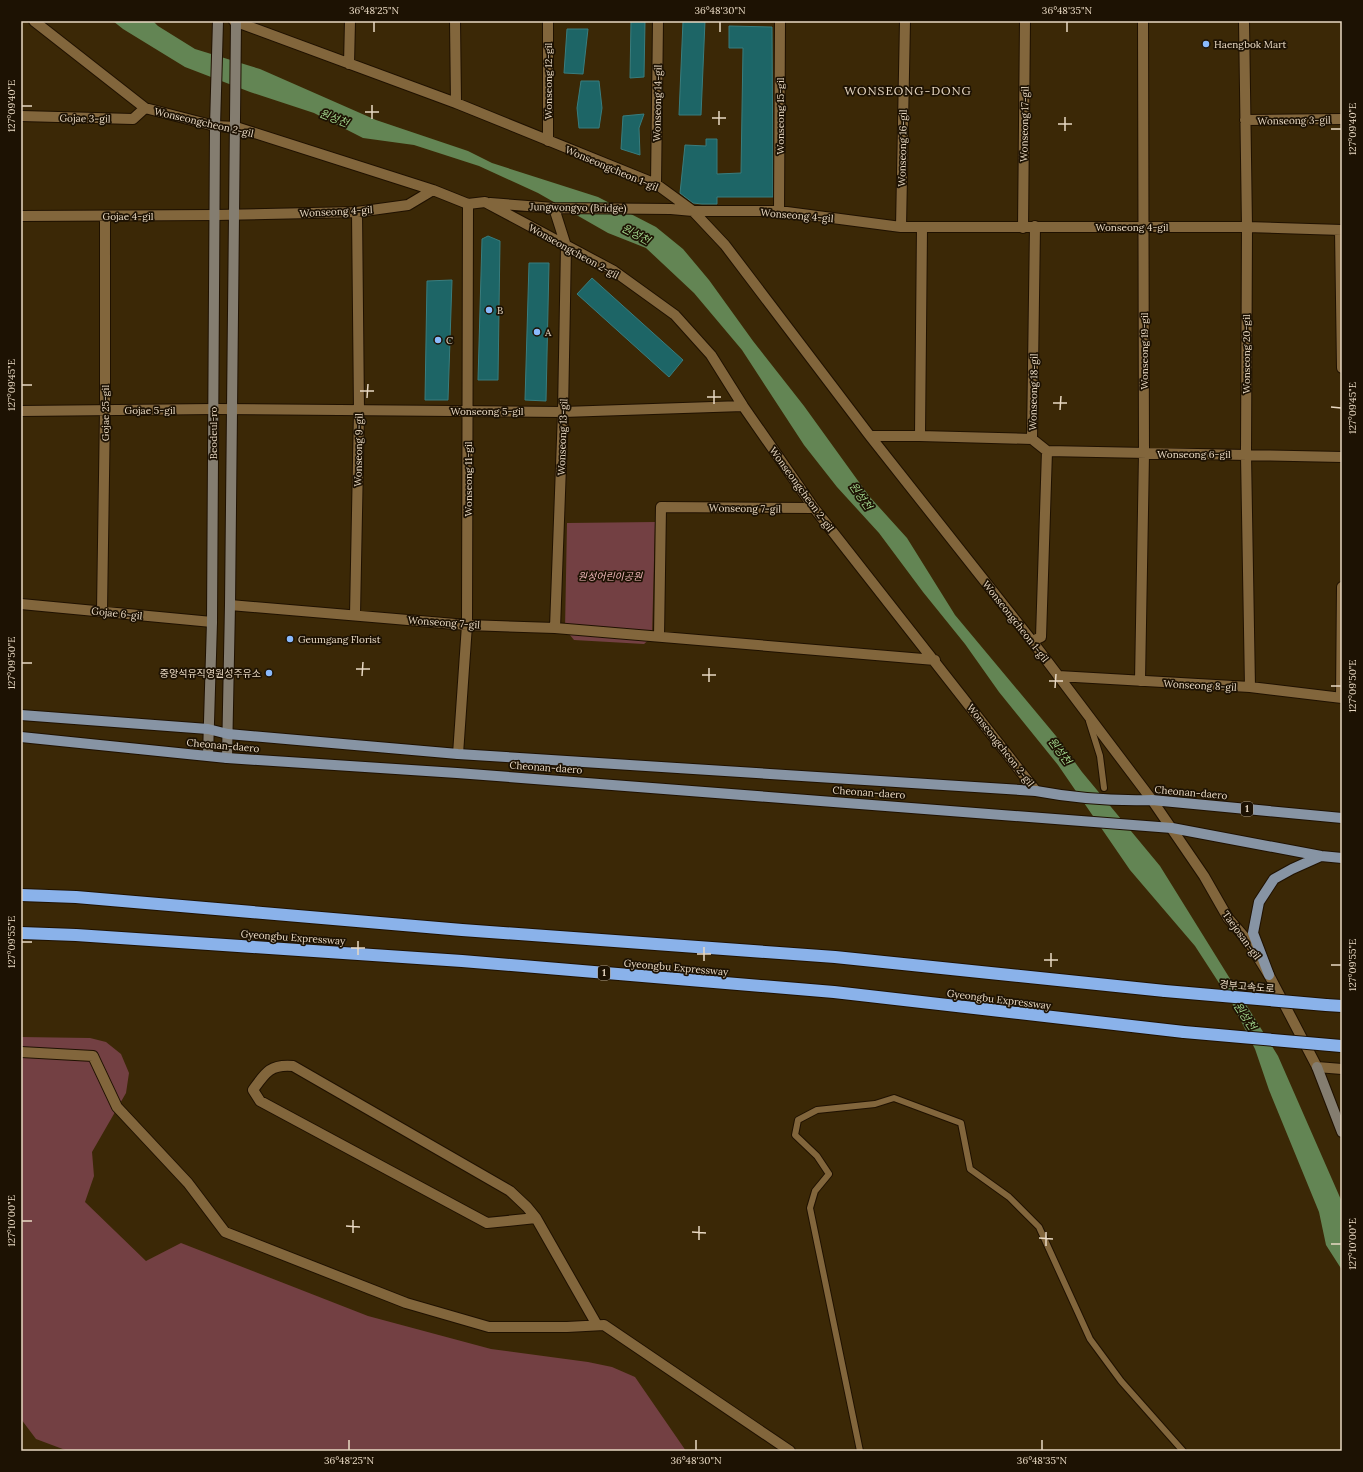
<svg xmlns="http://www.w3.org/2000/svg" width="1363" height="1472" viewBox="0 0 1363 1472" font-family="Lora,'Noto Sans KR',serif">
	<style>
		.green { fill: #734043 }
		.water { fill: #638554 }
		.building { fill: #1d6566; stroke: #397d7e }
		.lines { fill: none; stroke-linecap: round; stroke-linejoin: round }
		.lane-casing { stroke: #1f1100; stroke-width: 8 }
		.street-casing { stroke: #1f1100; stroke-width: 12 }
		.secondary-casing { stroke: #1f1100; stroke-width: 12 }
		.primary-casing { stroke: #1f1100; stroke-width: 12 }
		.highway-casing { stroke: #1f1100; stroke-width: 14 }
		.lane { stroke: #82663c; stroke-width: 6 }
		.street { stroke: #82663c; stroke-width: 10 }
		.secondary { stroke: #847d70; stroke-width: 10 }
		.primary { stroke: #8794a4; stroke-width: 10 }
		.highway { stroke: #8ab2ea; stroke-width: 12 }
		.highway-bridge-casing { stroke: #1f1100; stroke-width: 14; stroke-linecap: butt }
		.highway-bridge { stroke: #8ab2ea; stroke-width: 12 }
		.ticks { fill: none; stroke: #e9d9c3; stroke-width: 1.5 }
		.poi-dot { fill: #8abafc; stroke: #1d1203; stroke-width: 1.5 }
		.labels { text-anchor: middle; stroke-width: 3.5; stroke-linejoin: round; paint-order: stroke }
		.shield { fill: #1d1203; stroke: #ac9d89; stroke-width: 1 }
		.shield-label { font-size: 9px; font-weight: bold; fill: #e9d9c3 }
		.poi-label { font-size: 10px; fill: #e9d9c3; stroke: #1d1203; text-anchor: start }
		.street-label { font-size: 10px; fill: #e9d9c3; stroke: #1d1203 }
		.park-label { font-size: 10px; font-style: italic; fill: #f5bbbd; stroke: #1d1203 }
		.water-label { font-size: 11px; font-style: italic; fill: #a0d48b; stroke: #1d1203 }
		.quarter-label { font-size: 12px; letter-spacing: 1px; fill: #e9d9c3; stroke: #1d1203 }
		.neatline { fill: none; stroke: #e9d9c3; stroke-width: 1.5 }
		.ticks-label { font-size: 10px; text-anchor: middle; fill: #e9d9c3 }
	</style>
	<rect width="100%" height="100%" fill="#3b2806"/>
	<path class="green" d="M 655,522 L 652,637 L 644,644 L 574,640 L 565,629 L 567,523 Z
		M 21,1037 L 90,1038 L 106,1042 L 121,1054 L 129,1073 L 126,1093 L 92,1152 L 94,1176 L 85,1202 L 146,1261 L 181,1243 L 368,1316 L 491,1349 L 588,1362 L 612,1367 L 635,1377 L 686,1451 L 68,1451 L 36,1439 L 21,1419 Z"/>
	<path class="water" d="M 113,21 L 153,21 L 158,26 L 195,49 L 260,69 L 376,120 L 468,151 L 492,163 L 598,197 L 656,227 L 683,249 L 709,280 L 753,341 L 804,406 L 869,496 L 907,538 L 955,615 L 1056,736 L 1082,772 L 1160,866 L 1278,1056 L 1342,1202 L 1342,1270 L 1326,1245 L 1319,1212 L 1269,1090 L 1255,1049 L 1232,1003 L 1195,946 L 1130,870 L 1058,765 L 999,692 L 965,644 L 923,592 L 879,533 L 837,487 L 804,445 L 742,350 L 694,293 L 646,248 L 608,233 L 538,193 L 479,166 L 414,145 L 363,138 L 314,113 L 250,92 L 185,67 L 123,29 Z"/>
	<path class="building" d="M 631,21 L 645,21 L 644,77 L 630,78 Z
		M 683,21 L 705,21 L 701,115 L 679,115 Z
		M 729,26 L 772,27 L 773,197 L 717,197 L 717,204 L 702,204 L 693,203 L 680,193 L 685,145 L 706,146 L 706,139 L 717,139 L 717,174 L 741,173 L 743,48 L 729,48 Z
		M 567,29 L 588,29 L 583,74 L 564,73 Z
		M 581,81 L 599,81 L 602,108 L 599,128 L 579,128 L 577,108 Z
		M 644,114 L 639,128 L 640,155 L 621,149 L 623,116 Z
		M 488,236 L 500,241 L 498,380 L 478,380 L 482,239 Z
		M 529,263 L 549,263 L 546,401 L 525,400 Z
		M 592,278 L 683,360 L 669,377 L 577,294 Z
		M 452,280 L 448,400 L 425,400 L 427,281 Z"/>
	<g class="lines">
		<defs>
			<path id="lane" d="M 1089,721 L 1100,756 L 1104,788
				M 860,1451 L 810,1208 L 815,1191 L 829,1174 L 817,1156 L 795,1135 L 798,1120 L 817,1110 L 875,1104 L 894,1098 L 961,1123 L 970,1169 L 1009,1197 L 1039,1227 L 1090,1339 L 1121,1381 L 1183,1451"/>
			<path id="street" d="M 34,21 L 145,108 L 215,126 L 236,127 L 433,190 L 468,204 L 485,202 L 614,271 L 675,315 L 711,355 L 743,406 L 814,508 L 1036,791
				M 234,21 L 456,103 L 656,184 L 693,211 L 725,245 L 870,436 L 1032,641 L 1152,800 L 1204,876 L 1228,918 L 1248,941 L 1269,975 L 1317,1067 L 1342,1069
				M 455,21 L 456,103
				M 548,21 L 548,141
				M 1244,21 L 1247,227 L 1246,455 L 1250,687
				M 349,64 L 350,21
				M 21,116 L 133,119 L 145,108
				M 1245,120 L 1342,119
				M 656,184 L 658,21
				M 490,203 L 554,208 L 671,209 L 693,211 L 779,211 L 901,227 L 1247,227 L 1342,230
				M 554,208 L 566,246 L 563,412 L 555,628
				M 779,211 L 780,21
				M 21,216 L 216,215 L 357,212 L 408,205 L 433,190
				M 901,227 L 905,21
				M 1023,228 L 1025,21
				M 1340,230 L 1342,368
				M 21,411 L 214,409 L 563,412 L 743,406
				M 870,436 L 920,436 L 1032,439
				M 920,436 L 922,228
				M 1047,451 L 1342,457
				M 21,604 L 212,622
				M 230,605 L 467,625 L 555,628 L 935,660
				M 102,611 L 105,410 L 105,216
				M 355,615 L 359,411 L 357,212
				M 659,637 L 661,507 L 814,508
				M 1032,641 L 1041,637 L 1047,451 L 1032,439 L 1035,226
				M 1058,676 L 1250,687 L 1342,698
				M 1140,681 L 1144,454 L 1143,21
				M 1341,698 L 1342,587
				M 458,754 L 467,625 L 468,204
				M 21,1052 L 93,1056 L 117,1107 L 188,1183 L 225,1232 L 406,1303 L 489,1327 L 567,1327 L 604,1325 L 790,1451
				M 536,1218 L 487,1223 L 260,1101 L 253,1090 C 265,1073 270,1064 293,1066 L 510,1191 L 527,1207 L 536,1218 L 597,1325"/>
			<path id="secondary" d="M 208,755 L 212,622 L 215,126 L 218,21
				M 227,758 L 230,605 L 236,21
				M 1317,1067 L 1342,1132"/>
			<path id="primary" d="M 21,715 L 208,729 L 228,734 L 458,754 L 1036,791 C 1073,798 1115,801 1152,800 L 1342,818
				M 21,737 L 227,758 L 457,773 L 1172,828 L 1321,856 L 1342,858
				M 1269,975 L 1253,933 L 1259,902 L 1274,879 L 1292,869 L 1321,856"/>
			<path id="highway" d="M 21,895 L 76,897 L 462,930 L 835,957 L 1165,991
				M 21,933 L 76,935 L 462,961 L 834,992 L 1184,1032
				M 1326,1005 L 1342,1006"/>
		</defs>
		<use href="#lane" class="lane-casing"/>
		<use href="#street" class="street-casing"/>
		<use href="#secondary" class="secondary-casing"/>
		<use href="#primary" class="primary-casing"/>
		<use href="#highway" class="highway-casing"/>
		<use href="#lane" class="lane"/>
		<use href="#street" class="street"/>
		<use href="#secondary" class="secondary"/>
		<use href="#primary" class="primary"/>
		<use href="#highway" class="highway"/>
		<defs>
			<path id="highway-bridge" d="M 1165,991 L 1326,1005
				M 1184,1032 L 1341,1046"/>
		</defs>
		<use href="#highway-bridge" class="highway-bridge-casing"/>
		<use href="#highway-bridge" class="highway-bridge"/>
	</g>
	<path class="ticks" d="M 374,32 L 374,22M 720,32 L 720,22M 1067,32 L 1067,22M 22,106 L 32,106M 365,112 L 379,112M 712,118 L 726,118M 372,119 L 372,105M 1058,124 L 1072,124M 719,125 L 719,111M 1331,129 L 1341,129M 1065,131 L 1065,117M 22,385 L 32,385M 360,391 L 374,391M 707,397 L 721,397M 367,398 L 368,384M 1053,403 L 1067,403M 714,404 L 714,390M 1331,407 L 1341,408M 1060,410 L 1061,396M 22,663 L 32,663M 356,669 L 370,669M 702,675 L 716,675M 362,676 L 363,662M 1049,681 L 1063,681M 709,682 L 709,668M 1331,686 L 1341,686M 1055,688 L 1056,674M 22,942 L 32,942M 351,948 L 365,948M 697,954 L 711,954M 358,955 L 358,941M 1044,960 L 1058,960M 704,961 L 704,947M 1331,965 L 1341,965M 1051,967 L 1051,953M 22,1221 L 32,1221M 346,1226 L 360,1227M 692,1232 L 706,1233M 353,1233 L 353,1220M 1039,1238 L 1053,1239M 699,1240 L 699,1226M 1331,1244 L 1341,1244M 1046,1246 L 1046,1232M 349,1450 L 349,1440M 696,1450 L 696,1440M 1042,1450 L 1042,1440"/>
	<g class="poi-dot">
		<circle cx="1206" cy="44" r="4"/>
		<circle cx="489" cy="310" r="4"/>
		<circle cx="537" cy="332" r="4"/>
		<circle cx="438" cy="340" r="4"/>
		<circle cx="290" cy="639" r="4"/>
		<circle cx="269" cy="673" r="4"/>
	</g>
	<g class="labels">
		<g class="shield">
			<rect x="1241" y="802" width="12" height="14" rx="3"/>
			<rect x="598" y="966" width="12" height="14" rx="3"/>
		</g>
		<g class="shield-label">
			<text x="1247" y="812">1</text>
			<text x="604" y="976">1</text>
		</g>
		<g class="poi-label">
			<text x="1214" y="48">Haengbok Mart</text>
			<text x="497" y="314">B</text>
			<text x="545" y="336">A</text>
			<text x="446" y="344">C</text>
			<text x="298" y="643">Geumgang Florist</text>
			<text x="261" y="677" text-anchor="end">중앙석유직영원성주유소</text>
		</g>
		<g class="street-label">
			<text transform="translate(548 81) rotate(-90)" y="4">Wonseong 12-gil</text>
			<text transform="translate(657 103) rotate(-89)" y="4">Wonseong 14-gil</text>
			<text transform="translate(780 116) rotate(-90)" y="4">Wonseong 15-gil</text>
			<text transform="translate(85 118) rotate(1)" y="4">Gojae 3-gil</text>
			<text transform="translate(1294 120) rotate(-1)" y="4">Wonseong 3-gil</text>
			<text transform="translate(204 122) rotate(13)" y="4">Wonseongcheon 2-gil</text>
			<text transform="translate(1024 124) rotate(-89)" y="4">Wonseong 17-gil</text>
			<text transform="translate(902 148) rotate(-89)" y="4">Wonseong 16-gil</text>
			<text transform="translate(612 168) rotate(23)" y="4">Wonseongcheon 1-gil</text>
			<text transform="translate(578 207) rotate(1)" y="4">Jungwongyo (Bridge)</text>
			<text transform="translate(336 211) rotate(-3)" y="4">Wonseong 4-gil</text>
			<text transform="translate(797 215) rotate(5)" y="4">Wonseong 4-gil</text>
			<text x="128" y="220">Gojae 4-gil</text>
			<text x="1132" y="231">Wonseong 4-gil</text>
			<text transform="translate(574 251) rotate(29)" y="4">Wonseongcheon 2-gil</text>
			<text transform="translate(1144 351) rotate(-90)" y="4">Wonseong 19-gil</text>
			<text transform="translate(1246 354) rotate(-90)" y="4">Wonseong 20-gil</text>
			<text transform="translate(1033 392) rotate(-89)" y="4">Wonseong 18-gil</text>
			<text x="150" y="414">Gojae 5-gil</text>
			<text x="487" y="415">Wonseong 5-gil</text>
			<text transform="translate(105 413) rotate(-90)" y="4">Gojae 25-gil</text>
			<text transform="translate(213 433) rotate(-90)" y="4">Beodeul-ro</text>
			<text transform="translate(562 437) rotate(-88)" y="4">Wonseong 13-gil</text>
			<text transform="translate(358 450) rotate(-89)" y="4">Wonseong 9-gil</text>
			<text x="1194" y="458">Wonseong 6-gil</text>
			<text transform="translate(468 479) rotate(-90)" y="4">Wonseong 11-gil</text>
			<text transform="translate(802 489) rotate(54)" y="4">Wonseongcheon 2-gil</text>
			<text transform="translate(745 508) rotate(1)" y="4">Wonseong 7-gil</text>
			<text transform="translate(117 613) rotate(6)" y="4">Gojae 6-gil</text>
			<text transform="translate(1016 621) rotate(52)" y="4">Wonseongcheon 1-gil</text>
			<text transform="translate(444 622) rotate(4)" y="4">Wonseong 7-gil</text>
			<text transform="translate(1200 685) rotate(3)" y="4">Wonseong 8-gil</text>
			<text transform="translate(223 745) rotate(5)" y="4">Cheonan-daero</text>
			<text transform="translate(1001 745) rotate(52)" y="4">Wonseongcheon 2-gil</text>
			<text transform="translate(546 767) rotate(4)" y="4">Cheonan-daero</text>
			<text transform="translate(869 792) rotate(4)" y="4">Cheonan-daero</text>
			<text transform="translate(1191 792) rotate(5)" y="4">Cheonan-daero</text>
			<text transform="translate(1242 935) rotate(54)" y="4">Taejosan-gil</text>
			<text transform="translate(293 937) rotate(4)" y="4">Gyeongbu Expressway</text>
			<text transform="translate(676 967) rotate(5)" y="4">Gyeongbu Expressway</text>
			<text transform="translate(1247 986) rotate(5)" y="4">경부고속도로</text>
			<text transform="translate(999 999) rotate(7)" y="4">Gyeongbu Expressway</text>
		</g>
		<g class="park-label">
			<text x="610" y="580">원성어린이공원</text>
		</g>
		<g class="water-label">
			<text transform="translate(334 118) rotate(21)" y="4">원성천</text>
			<text transform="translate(636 234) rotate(28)" y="4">원성천</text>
			<text transform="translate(861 496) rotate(55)" y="4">원성천</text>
			<text transform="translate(1060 751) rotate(53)" y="4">원성천</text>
			<text transform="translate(1245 1016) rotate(56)" y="4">원성천</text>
		</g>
		<g class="quarter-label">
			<text x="908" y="95">WONSEONG-DONG</text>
		</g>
	</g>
	<rect width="1363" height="1472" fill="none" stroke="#1d1203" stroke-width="44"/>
	<rect x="22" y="22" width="1319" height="1428" class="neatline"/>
	<g class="ticks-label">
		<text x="374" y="14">36°48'25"N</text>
		<text x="720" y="14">36°48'30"N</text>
		<text x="1067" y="14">36°48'35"N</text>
		<text transform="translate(11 106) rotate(-90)" y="4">127°09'40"E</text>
		<text transform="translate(1352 129) rotate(-90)" y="4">127°09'40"E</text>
		<text transform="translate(11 385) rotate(-90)" y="4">127°09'45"E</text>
		<text transform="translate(1352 408) rotate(-90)" y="4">127°09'45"E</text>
		<text transform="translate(11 663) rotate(-90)" y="4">127°09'50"E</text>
		<text transform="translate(1352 686) rotate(-90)" y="4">127°09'50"E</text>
		<text transform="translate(11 942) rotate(-90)" y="4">127°09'55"E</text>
		<text transform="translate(1352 965) rotate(-90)" y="4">127°09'55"E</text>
		<text transform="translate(11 1221) rotate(-90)" y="4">127°10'00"E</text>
		<text transform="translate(1352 1244) rotate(-90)" y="4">127°10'00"E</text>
		<text x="349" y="1464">36°48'25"N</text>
		<text x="696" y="1464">36°48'30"N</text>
		<text x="1042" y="1464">36°48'35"N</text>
	</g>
</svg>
